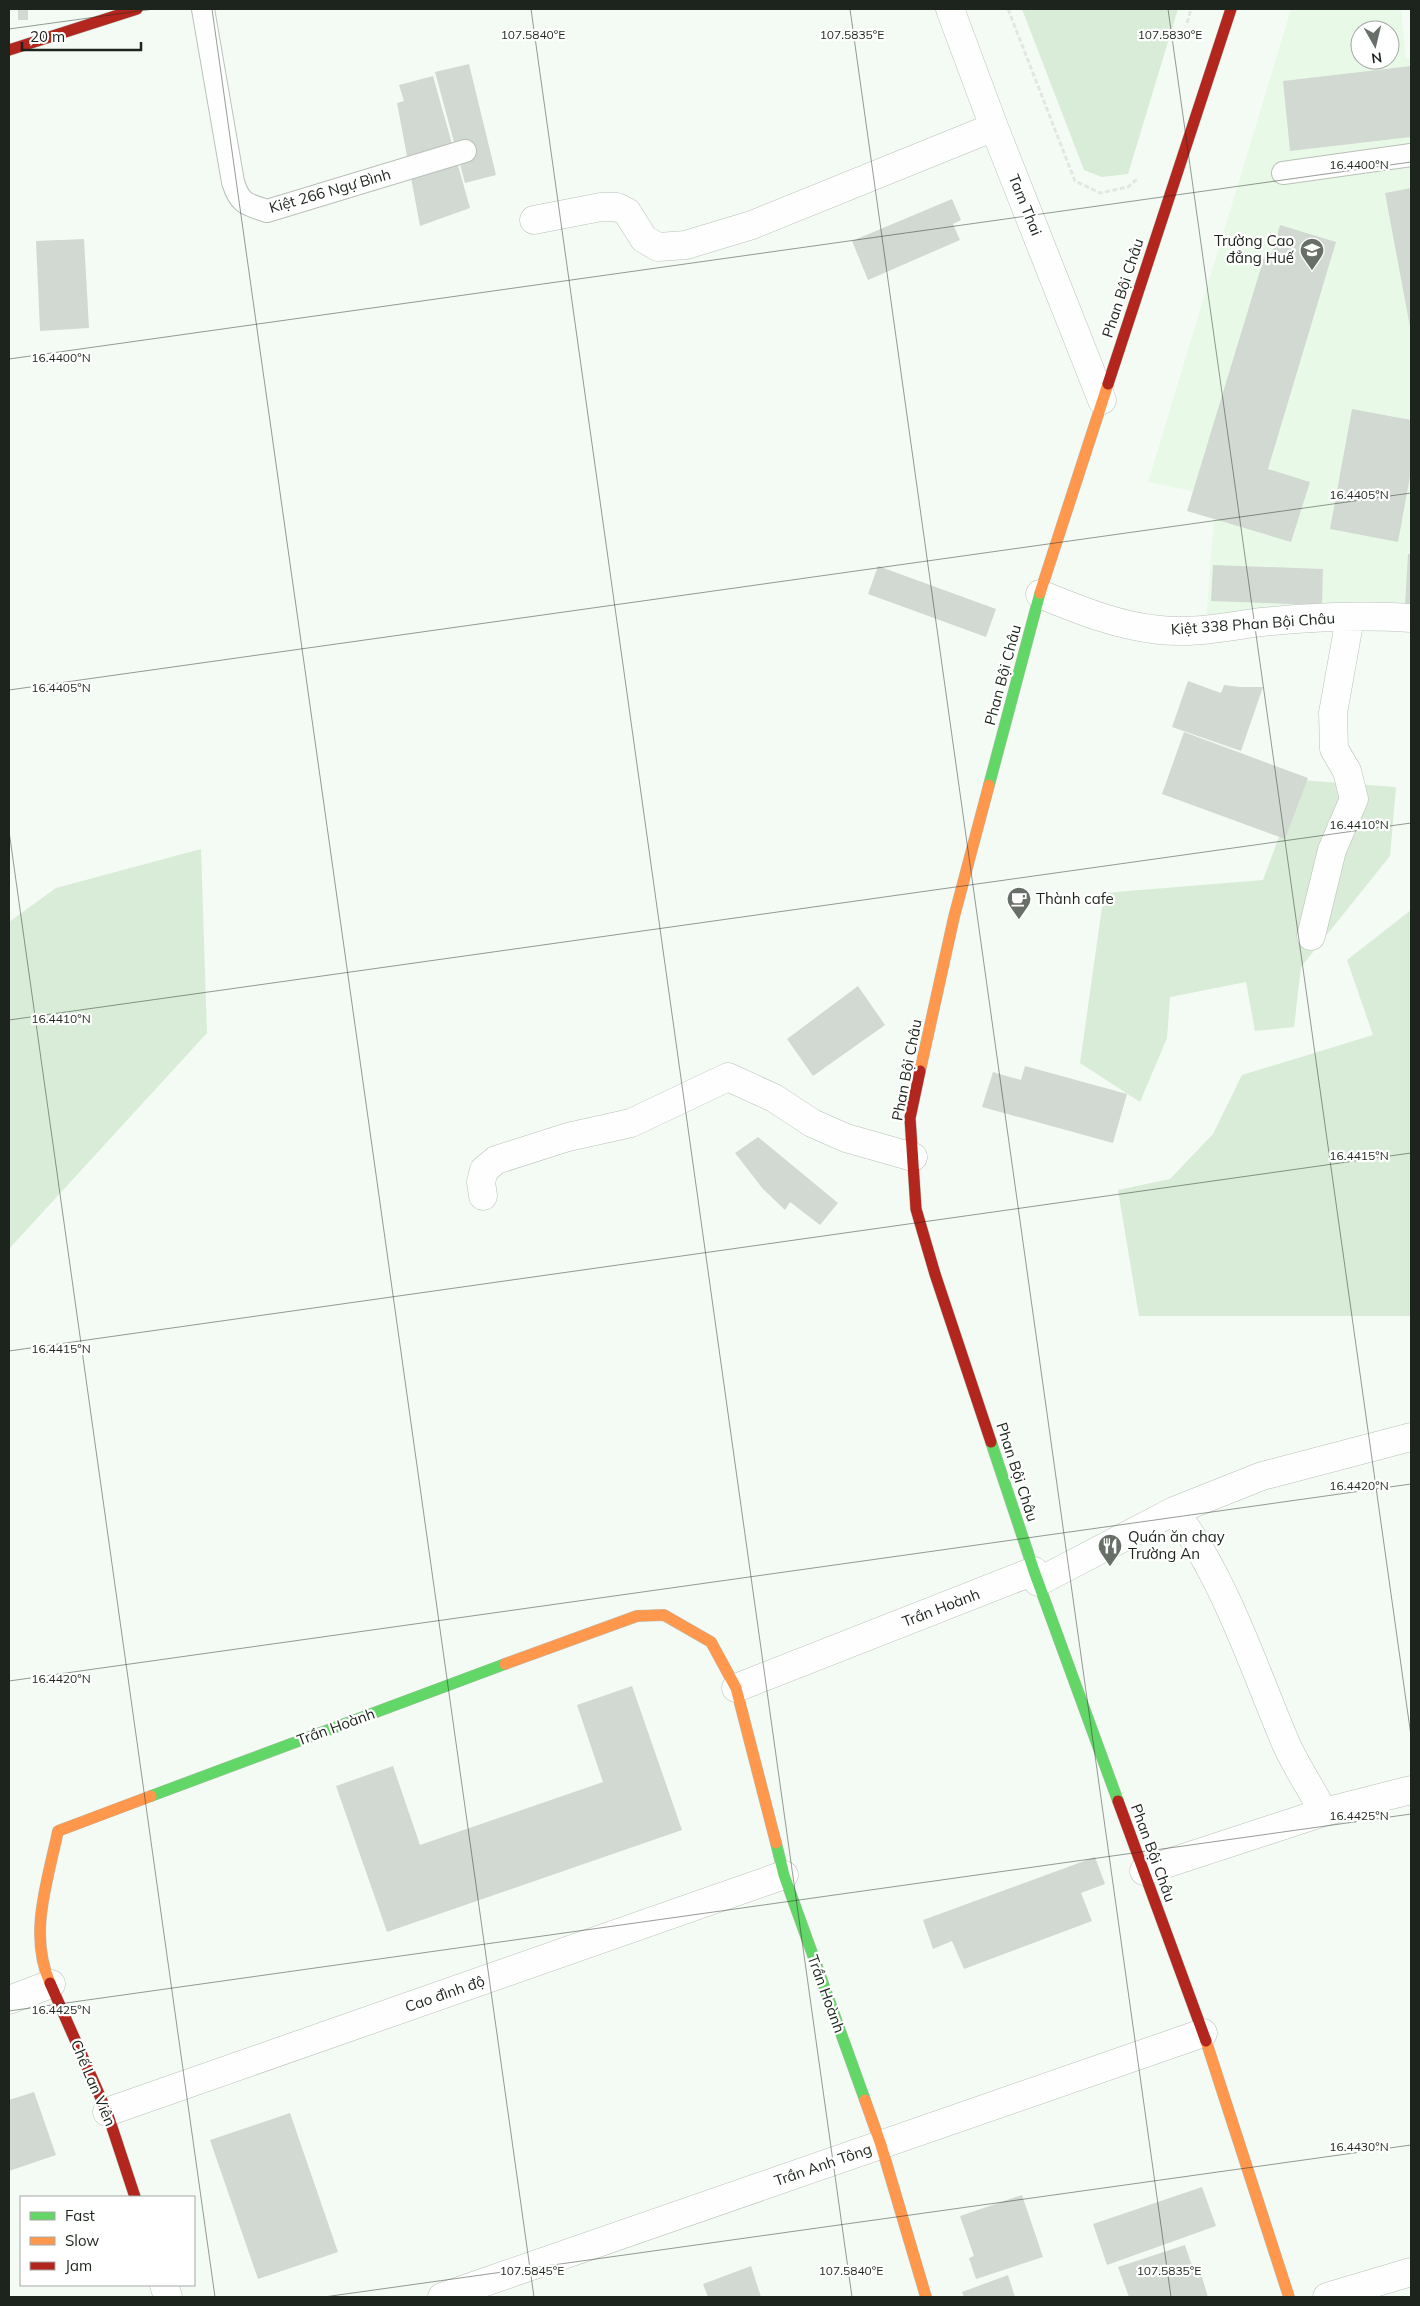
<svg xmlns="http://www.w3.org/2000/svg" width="1420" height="2306" viewBox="0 0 1420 2306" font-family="Mulish,sans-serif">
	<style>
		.built { fill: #e8fae7; fill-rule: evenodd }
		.green { fill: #d8ecd7 }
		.building { fill: #d2d9d2 }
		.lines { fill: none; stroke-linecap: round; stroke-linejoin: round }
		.lane-casing { stroke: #b9c0b9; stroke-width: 24 }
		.street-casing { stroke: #b9c0b9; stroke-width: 29 }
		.fast-casing { stroke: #b9c0b9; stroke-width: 12 }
		.slow-casing { stroke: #b9c0b9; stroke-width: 12 }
		.jam-casing { stroke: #b9c0b9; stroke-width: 12 }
		.path { stroke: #e3e6e3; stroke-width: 3; stroke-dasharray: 5 2.5; stroke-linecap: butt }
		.lane { stroke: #fdfefd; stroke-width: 22 }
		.street { stroke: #fdfefd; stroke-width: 28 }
		.fast { stroke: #63d668; stroke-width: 11 }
		.slow { stroke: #ff974d; stroke-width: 11 }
		.jam { stroke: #b3261e; stroke-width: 11 }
		.ticks { fill: none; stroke: #1d241d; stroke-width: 1; stroke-opacity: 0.45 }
		.labels { text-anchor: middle; stroke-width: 4.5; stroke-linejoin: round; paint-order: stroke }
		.street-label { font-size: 15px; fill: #1d241d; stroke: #fff }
		.poi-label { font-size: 15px; fill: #1d241d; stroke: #fff; text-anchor: start }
		.ticks-label { font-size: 12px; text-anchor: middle; fill: #1d241d; stroke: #fff; stroke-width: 4.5; stroke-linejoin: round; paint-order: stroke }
	</style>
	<rect width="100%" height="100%" fill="#f4fbf4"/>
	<path class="built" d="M 1291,9 L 1401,9 L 1406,58 L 1411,58 L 1411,612 L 1206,619 L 1214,519 L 1187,511 L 1193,491 L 1148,482 ZM 1360,30 L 1390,30 L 1390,60 L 1360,60 Z"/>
	<path class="green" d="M 1022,9 L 1178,9 L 1128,174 L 1102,177 L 1084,170 Z
		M 1300,780 L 1396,787 L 1390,856 L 1301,967 L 1294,1027 L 1255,1031 L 1246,982 L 1170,997 L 1167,1038 L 1140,1102 L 1080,1063 L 1104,893 L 1263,880 Z
		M 201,849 L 207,1033 L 9,1249 L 9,922 L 56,888 Z
		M 1411,910 L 1411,1316 L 1139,1316 L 1118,1190 L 1170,1179 L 1213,1134 L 1242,1075 L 1373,1035 L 1347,960 Z"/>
	<path class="building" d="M 18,9 L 28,9 L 28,20 L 18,20 Z
		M 469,64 L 496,175 L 465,183 L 435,72 Z
		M 1411,66 L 1411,137 L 1290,151 L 1283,81 Z
		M 433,76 L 470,208 L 420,226 L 397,103 L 404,101 L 399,85 Z
		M 1411,188 L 1411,327 L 1410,327 L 1385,193 Z
		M 952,199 L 961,220 L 953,224 L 960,240 L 868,280 L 852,241 Z
		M 1280,225 L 1336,242 L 1268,469 L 1310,482 L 1291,542 L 1187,511 L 1266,251 L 1272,253 Z
		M 84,239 L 89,328 L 40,331 L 36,241 Z
		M 1352,409 L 1411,420 L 1411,471 L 1398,542 L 1330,529 Z
		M 1408,554 L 1411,554 L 1411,606 L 1405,606 Z
		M 1213,565 L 1323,569 L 1322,605 L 1211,601 Z
		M 878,566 L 996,609 L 986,637 L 868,594 Z
		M 1188,681 L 1221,693 L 1224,685 L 1240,687 L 1263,687 L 1241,751 L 1172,727 Z
		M 1184,732 L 1308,778 L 1285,839 L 1162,794 Z
		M 858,986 L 885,1025 L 813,1076 L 787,1039 Z
		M 1025,1066 L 1127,1094 L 1113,1143 L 982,1107 L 993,1072 L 1021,1080 Z
		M 758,1137 L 838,1203 L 820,1225 L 790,1202 L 785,1210 L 763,1189 L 735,1153 Z
		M 632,1686 L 682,1830 L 387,1932 L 336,1786 L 393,1766 L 420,1845 L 603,1782 L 577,1705 Z
		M 1095,1857 L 1105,1884 L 1081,1893 L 1092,1921 L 964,1969 L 952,1941 L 933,1949 L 923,1920 Z
		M 34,2092 L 56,2155 L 9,2171 L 9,2100 Z
		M 290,2113 L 338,2252 L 258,2279 L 210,2140 Z
		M 1202,2187 L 1216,2226 L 1107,2265 L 1093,2224 Z
		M 1022,2195 L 1043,2257 L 976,2279 L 969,2258 L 974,2256 L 960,2216 Z
		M 1185,2245 L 1196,2278 L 1202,2277 L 1208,2297 L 1129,2297 L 1118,2267 Z
		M 751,2266 L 761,2297 L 708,2297 L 703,2284 Z
		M 1008,2275 L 1015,2297 L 964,2297 L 962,2292 Z"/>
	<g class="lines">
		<defs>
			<path id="lane" d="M 203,9 L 233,182 C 240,204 246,204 267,211 L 465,151
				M 1283,173 L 1411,155"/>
			<path id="street" d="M 950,9 L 994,127 L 1102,400
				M 534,220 L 601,207 L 617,207 L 627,212 L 644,239 L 658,247 L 686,245 L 752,225 L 994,127
				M 1040,594 C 1079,610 1118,626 1160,630 C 1195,634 1228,626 1262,622 C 1311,617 1362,615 1411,618
				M 1311,936 L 1332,850 L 1354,799 L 1347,771 L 1334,749 L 1333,713 L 1350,618
				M 483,1196 L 481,1182 L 484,1170 L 496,1160 L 568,1137 L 631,1123 L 728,1077 L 774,1098 L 812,1123 L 846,1138 L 913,1157
				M 1174,1511 C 1225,1577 1254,1669 1287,1746 C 1298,1769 1312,1791 1324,1812
				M 1038,1582 L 1174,1511 L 1262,1476 L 1411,1437
				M 736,1688 L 1034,1571
				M 1144,1871 L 1324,1812 L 1411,1790
				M 9,2000 L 51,1984
				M 107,2112 L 784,1875
				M 164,2285 L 168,2297
				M 442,2297 L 1203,2033
				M 1327,2297 L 1411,2272"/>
			<path id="fast" d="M 989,785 L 1040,593
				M 991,1442 L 1034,1571 L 1118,1801
				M 151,1796 L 505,1664
				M 776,1843 L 784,1875 L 865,2100"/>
			<path id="slow" d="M 1040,593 L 1108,384
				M 920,1071 L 954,917 L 989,785
				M 505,1664 L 637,1616 L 664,1615 L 711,1642 L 736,1688 L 776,1843
				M 50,1983 C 28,1934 48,1880 58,1831 L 151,1796
				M 1206,2041 L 1289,2297
				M 865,2100 L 881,2145 L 926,2297"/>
			<path id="jam" d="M 9,50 L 137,9
				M 1108,384 L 1231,9
				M 920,1071 L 910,1118 L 916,1209 L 935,1274 L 991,1442
				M 1118,1801 L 1206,2041
				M 50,1983 L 107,2112 L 135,2197"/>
		</defs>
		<use href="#lane" class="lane-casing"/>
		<use href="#street" class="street-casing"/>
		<use href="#fast" class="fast-casing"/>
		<use href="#slow" class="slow-casing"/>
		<use href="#jam" class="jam-casing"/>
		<path class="path" d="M 1008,9 L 1075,181 L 1100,193 L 1128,187 L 1138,178
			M 1187,23 L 1191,9"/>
		<use href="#lane" class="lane"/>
		<use href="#street" class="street"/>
		<use href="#fast" class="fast"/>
		<use href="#slow" class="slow"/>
		<use href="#jam" class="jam"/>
	</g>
	<path class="ticks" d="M 212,9 L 534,2297M 531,9 L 852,2297M 850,9 L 1171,2297M 1168,9 L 1411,1736M 9,29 L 154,9M 9,359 L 1411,162M 9,690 L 1411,493M 9,831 L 215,2297M 9,1020 L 1411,823M 9,1351 L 1411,1153M 9,1681 L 1411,1484M 9,2011 L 1411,1814M 324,2297 L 1411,2145"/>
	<defs>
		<symbol id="university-pin" viewBox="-11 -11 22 30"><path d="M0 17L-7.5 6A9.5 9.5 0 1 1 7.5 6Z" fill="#686f68" stroke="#fff"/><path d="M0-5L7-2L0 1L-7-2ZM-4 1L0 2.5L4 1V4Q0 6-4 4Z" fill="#fff"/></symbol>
		<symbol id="cafe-pin" viewBox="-11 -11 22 30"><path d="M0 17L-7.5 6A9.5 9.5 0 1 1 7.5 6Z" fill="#686f68" stroke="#fff"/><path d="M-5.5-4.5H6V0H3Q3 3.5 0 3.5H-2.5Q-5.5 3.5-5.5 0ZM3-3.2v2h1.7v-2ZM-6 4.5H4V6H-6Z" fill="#fff"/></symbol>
		<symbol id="restaurant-pin" viewBox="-11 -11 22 30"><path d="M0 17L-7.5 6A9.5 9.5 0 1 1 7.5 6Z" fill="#686f68" stroke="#fff"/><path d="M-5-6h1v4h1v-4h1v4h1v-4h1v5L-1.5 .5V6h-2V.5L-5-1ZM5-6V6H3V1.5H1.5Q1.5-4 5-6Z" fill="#fff"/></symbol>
	</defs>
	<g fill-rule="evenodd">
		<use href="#university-pin" x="1298" y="236" width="28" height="38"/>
		<use href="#cafe-pin" x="1005" y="885" width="28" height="38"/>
		<use href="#restaurant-pin" x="1096" y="1532" width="28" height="38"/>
	</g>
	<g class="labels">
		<g class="street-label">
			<text transform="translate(330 191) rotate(-16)" y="5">Kiệt 266 Ngự Bình</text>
			<text transform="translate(1025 205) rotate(68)" y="5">Tam Thai</text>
			<text transform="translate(1123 288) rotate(-72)" y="5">Phan Bội Châu</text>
			<text transform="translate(1253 624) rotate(-4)" y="5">Kiệt 338 Phan Bội Châu</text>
			<text transform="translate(1003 675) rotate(-75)" y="5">Phan Bội Châu</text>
			<text transform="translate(907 1070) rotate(-79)" y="5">Phan Bội Châu</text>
			<text transform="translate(1017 1472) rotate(72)" y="5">Phan Bội Châu</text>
			<text transform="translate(941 1608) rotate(-21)" y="5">Trần Hoành</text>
			<text transform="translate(336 1727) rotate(-20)" y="5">Trần Hoành</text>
			<text transform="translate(1153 1853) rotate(70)" y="5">Phan Bội Châu</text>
			<text transform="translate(445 1994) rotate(-19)" y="5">Cao đình độ</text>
			<text transform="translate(826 1994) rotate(70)" y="5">Trần Hoành</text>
			<text transform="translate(93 2083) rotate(67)" y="5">Chế Lan Viên</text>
			<text transform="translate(823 2165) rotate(-19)" y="5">Trần Anh Tông</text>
		</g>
		<g class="poi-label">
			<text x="1294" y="246" text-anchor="end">Trường Cao<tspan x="1294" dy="17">đẳng Huế</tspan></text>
			<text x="1036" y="904">Thành cafe</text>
			<text x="1128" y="1542">Quán ăn chay<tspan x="1128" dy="17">Trường An</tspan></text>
		</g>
	</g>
	<g class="ticks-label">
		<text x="533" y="39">107.5840°E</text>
		<text x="852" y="39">107.5835°E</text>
		<text x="1170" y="39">107.5830°E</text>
		<text x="1359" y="169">16.4400°N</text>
		<text x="61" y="362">16.4400°N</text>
		<text x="1359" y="499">16.4405°N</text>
		<text x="61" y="692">16.4405°N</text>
		<text x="1359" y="829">16.4410°N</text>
		<text x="61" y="1023">16.4410°N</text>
		<text x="1359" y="1160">16.4415°N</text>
		<text x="61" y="1353">16.4415°N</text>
		<text x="1359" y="1490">16.4420°N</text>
		<text x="61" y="1683">16.4420°N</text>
		<text x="1359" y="1820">16.4425°N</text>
		<text x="61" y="2014">16.4425°N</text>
		<text x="1359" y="2151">16.4430°N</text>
		<text x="532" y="2275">107.5845°E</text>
		<text x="851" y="2275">107.5840°E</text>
		<text x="1169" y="2275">107.5835°E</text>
	</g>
	<rect width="1420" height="2306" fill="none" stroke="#1d241d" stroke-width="20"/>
	<rect x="20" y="2196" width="175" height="90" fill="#ffffff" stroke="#a5a7a5"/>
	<rect x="30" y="2212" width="25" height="8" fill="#63d668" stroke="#a5a7a5"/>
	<text x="65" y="2221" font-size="15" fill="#1d241d">Fast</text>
	<rect x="30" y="2237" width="25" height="8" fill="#ff974d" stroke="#a5a7a5"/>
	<text x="65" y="2246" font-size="15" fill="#1d241d">Slow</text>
	<rect x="30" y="2262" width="25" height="8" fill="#b3261e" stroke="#a5a7a5"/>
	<text x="65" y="2271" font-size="15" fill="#1d241d">Jam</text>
	<g transform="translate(1375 45) rotate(172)"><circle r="24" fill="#ffffff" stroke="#a5a7a5"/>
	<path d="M0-4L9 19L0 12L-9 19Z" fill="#686f68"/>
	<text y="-8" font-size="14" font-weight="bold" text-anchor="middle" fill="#1d241d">N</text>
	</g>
	<path d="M22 42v8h119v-8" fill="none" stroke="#1d241d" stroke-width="2.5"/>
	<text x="30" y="42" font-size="15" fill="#1d241d" stroke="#ffffff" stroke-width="4" paint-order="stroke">20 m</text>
</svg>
